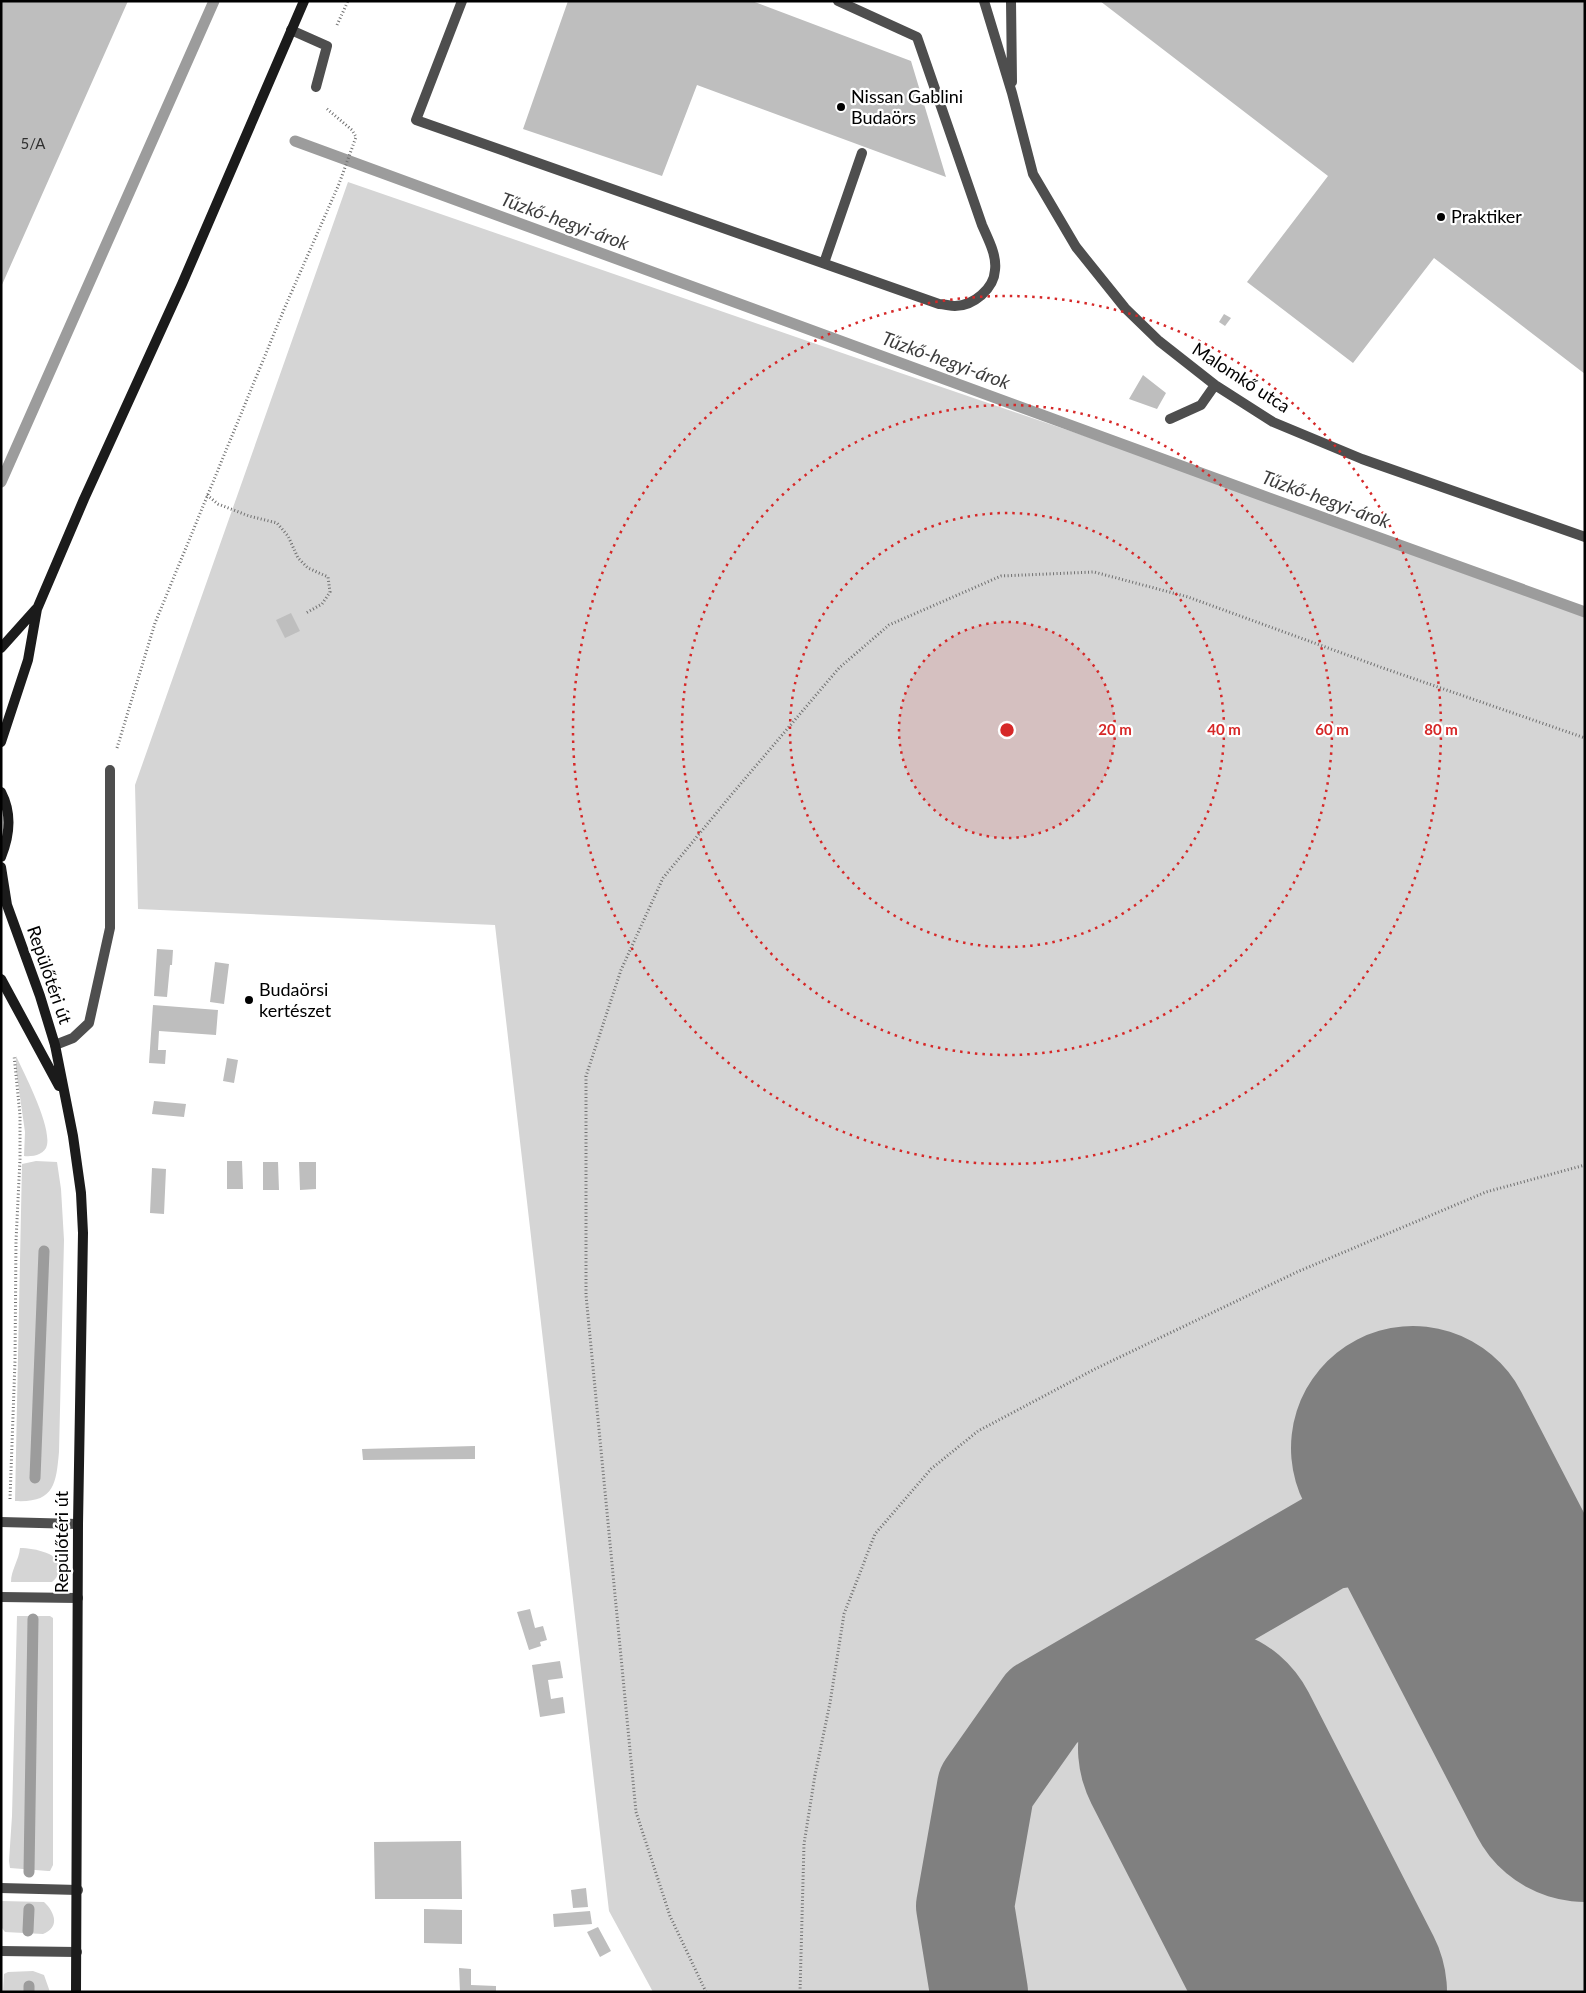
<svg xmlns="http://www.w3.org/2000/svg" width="1586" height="1993" viewBox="0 0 1586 1993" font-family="Lato,sans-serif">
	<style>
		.green { fill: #d5d5d5 }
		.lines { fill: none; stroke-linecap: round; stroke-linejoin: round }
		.stream { stroke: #9c9c9c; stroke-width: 11 }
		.taxiway { stroke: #808080; stroke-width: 98 }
		.runway { stroke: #808080; stroke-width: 244 }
		.building { fill: #bebebe }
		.path { stroke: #707070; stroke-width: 3; stroke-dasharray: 1 2.5; stroke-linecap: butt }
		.lane { stroke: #4e4e4e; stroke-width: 10 }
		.secondary { stroke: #1b1b1b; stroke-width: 10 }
		.ring { fill: none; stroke: #d62828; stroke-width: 2.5; stroke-dasharray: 2.5 5 }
		.poi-dot { fill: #000; stroke: #fff; stroke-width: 2 }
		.labels { text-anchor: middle; stroke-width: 4.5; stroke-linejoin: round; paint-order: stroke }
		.number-label { font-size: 15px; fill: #303030 }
		.poi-label { font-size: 18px; fill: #000; stroke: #fff; text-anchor: start }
		.street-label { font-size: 18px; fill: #000; stroke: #fff }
		.water-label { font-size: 19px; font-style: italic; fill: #3d3d3d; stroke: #fff }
		.centre { fill: #d62828; stroke: #fff; stroke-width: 2.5 }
		.ring-label { font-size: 15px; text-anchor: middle; font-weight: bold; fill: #d62828; stroke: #fff; stroke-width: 4.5; stroke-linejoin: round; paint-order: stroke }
	</style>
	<rect width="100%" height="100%" fill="#fff"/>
	<path class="green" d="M 348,182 L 848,355 L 1585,607 L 1585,1992 L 653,1992 L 609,1911 L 495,925 L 138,909 L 135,785 Z
		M 16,1056 C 25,1075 51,1125 47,1145 C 45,1155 32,1157 24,1156 L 25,1132 L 16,1069 Z
		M 36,1161 L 57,1162 L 61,1189 L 64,1240 L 59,1452 C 56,1485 54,1503 15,1501 L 22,1164 Z
		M 20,1548 C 40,1548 78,1559 52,1582 L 11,1582 C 11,1570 19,1560 20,1548 Z
		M 17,1616 L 50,1616 L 53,1618 L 53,1865 L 50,1871 L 48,1871 L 10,1868 L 9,1861 L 12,1816 Z
		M 1,1901 L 44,1902 C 54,1911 61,1927 43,1934 L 5,1932 L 2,1928 Z
		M 33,1971 L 44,1975 L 50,1992 L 3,1992 L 4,1974 L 8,1972 Z"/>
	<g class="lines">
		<path class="stream" d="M 295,141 L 1258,494 L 1585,612
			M 1,482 L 214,1
			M 35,1478 L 44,1251
			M 29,1872 L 33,1619
			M 28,1931 L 29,1909
			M 29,1992 L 29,1986"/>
		<path class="taxiway" d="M 979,1992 L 965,1906 L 986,1787 L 1043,1706 L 1327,1541 L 1451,1522"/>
		<path class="runway" d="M 1413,1448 L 1585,1780
			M 1200,1748 L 1325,1992"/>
	</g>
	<path class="building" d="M 1,1 L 128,1 L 1,287 Z
		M 568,1 L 752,1 L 911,61 L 946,177 L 697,85 L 662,176 L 523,129 Z
		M 1100,1 L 1585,1 L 1585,374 L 1434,258 L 1353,363 L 1247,282 L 1328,176 Z
		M 1224,314 L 1231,318 L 1225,326 L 1219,322 Z
		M 1143,375 L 1166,393 L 1157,409 L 1129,399 Z
		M 291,613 L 300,631 L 285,638 L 276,620 Z
		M 157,949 L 173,950 L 172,965 L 170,965 L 167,997 L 154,996 Z
		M 215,962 L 229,964 L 224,1004 L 210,1002 Z
		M 153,1005 L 218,1010 L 216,1035 L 159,1031 L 158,1050 L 166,1050 L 165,1064 L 149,1063 Z
		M 227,1058 L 238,1060 L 234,1083 L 223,1081 Z
		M 154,1101 L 186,1104 L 184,1117 L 152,1114 Z
		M 227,1161 L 242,1161 L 243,1189 L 227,1189 Z
		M 263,1162 L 278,1162 L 279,1190 L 263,1190 Z
		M 299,1162 L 316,1162 L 316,1189 L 300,1190 Z
		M 152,1168 L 166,1169 L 164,1214 L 150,1213 Z
		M 475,1446 L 475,1459 L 363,1460 L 362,1449 Z
		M 530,1609 L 535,1628 L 543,1626 L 547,1640 L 540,1642 L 541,1646 L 529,1650 L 517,1612 Z
		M 560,1661 L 563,1678 L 548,1680 L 551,1699 L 563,1697 L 565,1713 L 540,1717 L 532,1665 Z
		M 461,1841 L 462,1899 L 375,1899 L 374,1842 Z
		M 586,1888 L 588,1907 L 573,1908 L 571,1890 Z
		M 424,1909 L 462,1910 L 462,1944 L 424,1943 Z
		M 590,1911 L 592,1924 L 554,1927 L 553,1914 Z
		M 598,1927 L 611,1951 L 600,1957 L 587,1932 Z
		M 459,1968 L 471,1969 L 471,1985 L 496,1986 L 496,1992 L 460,1992 Z"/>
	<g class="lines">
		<path class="path" d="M 337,25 L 348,1
			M 207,495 L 218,504 L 249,516 L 277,523 L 288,536 L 298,558 L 308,568 L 328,577 L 330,592 L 322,604 L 306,613
			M 117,748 L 155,623 L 285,307 L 339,184 L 356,137 L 352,130 L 326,108
			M 10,1499 L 15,1361 L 16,1241 L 20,1159 L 20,1115 L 14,1055
			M 706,1992 L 670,1916 L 636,1812 L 586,1295 L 586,1076 L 621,970 L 663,878 L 732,794 L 839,668 L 889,625 L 1001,576 L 1094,572 L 1188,597 L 1383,668 L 1585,738
			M 800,1992 L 804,1844 L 815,1775 L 830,1703 L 844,1614 L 875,1534 L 931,1469 L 978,1431 L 1095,1369 L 1297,1272 L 1486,1192 L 1585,1165"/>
		<path class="lane" d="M 462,1 L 416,120 L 939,304 C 944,304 950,306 955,306 C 973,306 994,289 995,270 C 997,255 988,239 982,225 L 917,37 L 838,1
			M 984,1 L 1012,93 L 1033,174 L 1076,247 L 1125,308 L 1159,341 L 1215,385 L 1273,422 L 1362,459 L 1585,537
			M 1011,1 L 1012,82
			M 291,30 L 327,46 L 316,87
			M 824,263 L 862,153
			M 1170,419 L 1201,405 L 1215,385
			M 55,1045 L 73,1038 L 89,1023 L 110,928 L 110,770
			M 1,1522 L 78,1524
			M 1,1597 L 78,1598
			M 1,1888 L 78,1890
			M 1,1951 L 77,1952"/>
		<path class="secondary" d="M 1,648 L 36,609
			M 1,742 L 28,660 L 37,609 L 84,499 L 182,284 L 304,1
			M 1,792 C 12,813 10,835 1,857
			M 1,867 L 7,905 L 40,996 L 55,1045 L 73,1136 L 81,1193 L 83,1233 L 78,1524 L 76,1992
			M 1,979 L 59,1086"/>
	</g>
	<circle cx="1007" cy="730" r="108" fill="#d62828" fill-opacity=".12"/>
	<g class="ring">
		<circle cx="1007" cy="730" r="108"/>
		<circle cx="1007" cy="730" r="217"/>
		<circle cx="1007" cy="730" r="325"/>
		<circle cx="1007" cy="730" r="434"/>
	</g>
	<g class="poi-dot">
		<circle cx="841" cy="107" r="5"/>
		<circle cx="1441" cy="217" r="5"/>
		<circle cx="249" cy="1000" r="5"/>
	</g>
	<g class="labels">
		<g class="number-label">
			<text x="33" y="149">5/A</text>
		</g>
		<g class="poi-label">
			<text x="851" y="103">Nissan Gablini<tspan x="851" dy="21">Budaörs</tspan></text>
			<text x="1451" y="223">Praktiker</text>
			<text x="259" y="996">Budaörsi<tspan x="259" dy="21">kertészet</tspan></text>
		</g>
		<g class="street-label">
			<text transform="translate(1241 378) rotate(33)" y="6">Malomkő utca</text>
			<text transform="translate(49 975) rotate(71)" y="6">Repülőtéri út</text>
			<text transform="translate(62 1542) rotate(-90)" y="6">Repülőtéri út</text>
		</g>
		<g class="water-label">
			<text transform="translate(565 221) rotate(20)" y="7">Tűzkő-hegyi-árok</text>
			<text transform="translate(946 360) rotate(20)" y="7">Tűzkő-hegyi-árok</text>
			<text transform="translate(1326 499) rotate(20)" y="7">Tűzkő-hegyi-árok</text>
		</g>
	</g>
	<circle cx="1007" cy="730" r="8" class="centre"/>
	<g class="ring-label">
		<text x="1115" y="735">20 m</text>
		<text x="1224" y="735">40 m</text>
		<text x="1332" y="735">60 m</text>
		<text x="1441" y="735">80 m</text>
	</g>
	<rect width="1586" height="1993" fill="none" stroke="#000000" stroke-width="5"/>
</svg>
